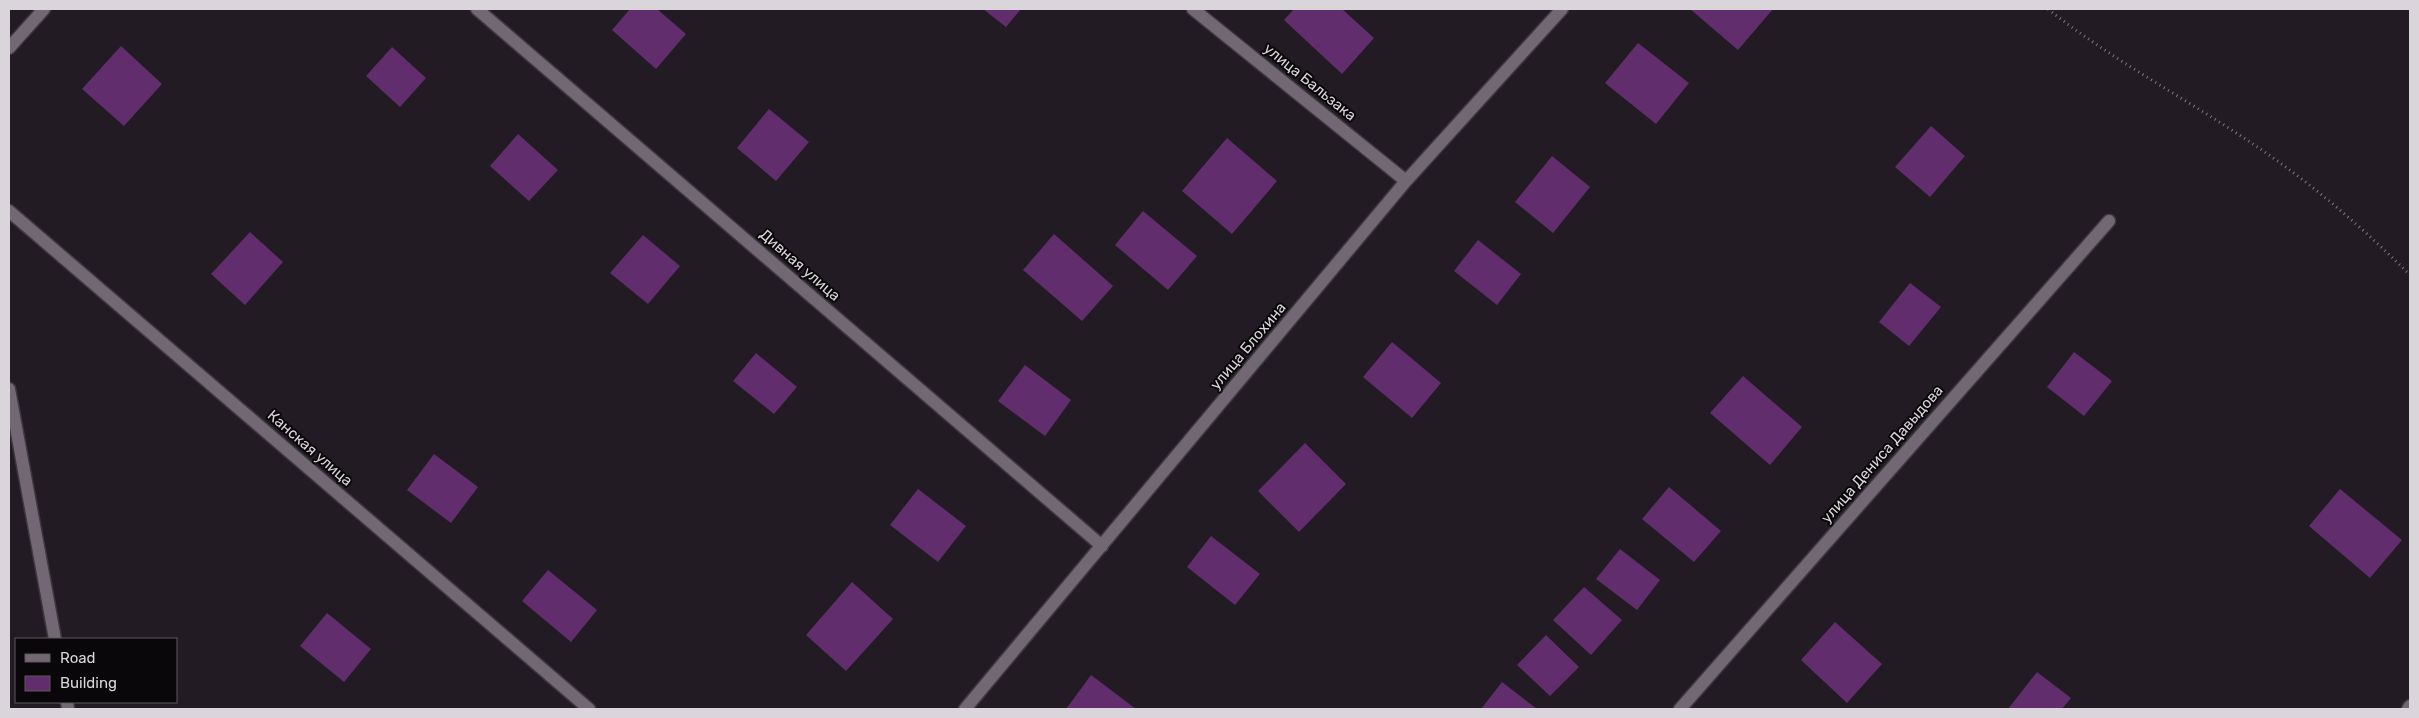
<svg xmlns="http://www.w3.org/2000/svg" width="2419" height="718" viewBox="0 0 2419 718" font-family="Rubik,sans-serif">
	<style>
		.building { fill: #612d6d }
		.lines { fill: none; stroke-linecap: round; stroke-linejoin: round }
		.minor-casing { stroke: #3c383e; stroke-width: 15 }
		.path { stroke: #7d787f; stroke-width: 3; stroke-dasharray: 1 4; stroke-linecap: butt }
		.minor { stroke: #716873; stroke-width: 12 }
		.labels { text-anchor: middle; stroke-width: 4; stroke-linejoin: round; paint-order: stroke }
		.street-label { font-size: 15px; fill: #d9d5da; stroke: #0a070a }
	</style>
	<rect width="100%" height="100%" fill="#221b24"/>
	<path class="building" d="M 630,9 L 657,9 L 686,34 L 656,69 L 612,30 Z
		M 983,9 L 1021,9 L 1006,27 Z
		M 1294,9 L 1342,9 L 1374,38 L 1342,74 L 1284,20 Z
		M 1690,9 L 1773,9 L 1738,50 Z
		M 1638,43 L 1689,83 L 1656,124 L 1605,83 Z
		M 121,46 L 162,84 L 124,126 L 82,89 Z
		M 392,47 L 426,78 L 400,107 L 366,76 Z
		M 769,109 L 809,142 L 776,181 L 737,148 Z
		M 1931,126 L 1965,156 L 1930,197 L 1895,167 Z
		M 518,134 L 558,170 L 529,201 L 490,166 Z
		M 1227,138 L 1277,181 L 1232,234 L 1182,191 Z
		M 1552,156 L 1590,187 L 1553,233 L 1515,202 Z
		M 1143,211 L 1197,256 L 1168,290 L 1115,245 Z
		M 250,232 L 283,262 L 245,305 L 211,274 Z
		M 1054,234 L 1113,286 L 1082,321 L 1023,270 Z
		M 643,235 L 680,266 L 648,304 L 610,273 Z
		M 1478,240 L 1521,274 L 1497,305 L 1454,271 Z
		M 1910,283 L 1941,307 L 1909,346 L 1879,322 Z
		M 1392,342 L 1441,383 L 1412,418 L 1363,377 Z
		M 2074,352 L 2112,381 L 2084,416 L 2047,387 Z
		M 756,353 L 797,387 L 774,414 L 733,381 Z
		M 1025,365 L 1071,400 L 1045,436 L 998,401 Z
		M 1743,376 L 1802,427 L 1770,465 L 1710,413 Z
		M 1305,443 L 1346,484 L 1299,532 L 1258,491 Z
		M 434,454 L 478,487 L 451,523 L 407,490 Z
		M 1669,487 L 1721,531 L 1694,562 L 1642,519 Z
		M 918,489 L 966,526 L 938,562 L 890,525 Z
		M 2340,489 L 2402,540 L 2370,578 L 2309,526 Z
		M 1211,536 L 1260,574 L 1235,605 L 1187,567 Z
		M 1620,549 L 1660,580 L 1637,610 L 1596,579 Z
		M 548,570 L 597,610 L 571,642 L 522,601 Z
		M 852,582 L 893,619 L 846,671 L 806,635 Z
		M 1584,587 L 1622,620 L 1591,655 L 1553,620 Z
		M 327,613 L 371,649 L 344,682 L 300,646 Z
		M 1835,622 L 1882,664 L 1847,703 L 1801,660 Z
		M 1546,635 L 1579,667 L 1550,696 L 1517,665 Z
		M 2037,672 L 2071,698 L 2062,709 L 2008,709 Z
		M 1091,675 L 1136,709 L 1066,709 Z
		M 1502,682 L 1537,709 L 1481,709 Z"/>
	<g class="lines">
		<defs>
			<path id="minor" d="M 477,9 L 1102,546
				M 1193,9 L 1406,181
				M 9,48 L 44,9
				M 9,211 L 589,709
				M 9,389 L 55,639
				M 67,702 L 68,709
				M 965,709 L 1406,181 L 1562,9
				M 1680,709 L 2109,221
				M 2408,709 L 2410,706"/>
		</defs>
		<use href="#minor" class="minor-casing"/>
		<path class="path" d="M 2048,9 C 2112,60 2185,98 2253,144 C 2310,182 2362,227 2410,275"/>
		<use href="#minor" class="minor"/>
	</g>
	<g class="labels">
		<g class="street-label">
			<text transform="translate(1310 82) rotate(39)" y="5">улица Бальзака</text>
			<text transform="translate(800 265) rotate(41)" y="5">Дивная улица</text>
			<text transform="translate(1248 346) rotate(-50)" y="5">улица Блохина</text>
			<text transform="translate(310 448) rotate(41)" y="5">Канская улица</text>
			<text transform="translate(1882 454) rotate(-49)" y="5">улица Дениса Давыдова</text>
		</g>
	</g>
	<rect width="2419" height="718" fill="none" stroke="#d9d5da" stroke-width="20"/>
	<rect x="15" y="638" width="162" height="65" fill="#0a070a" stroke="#5d595d"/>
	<rect x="25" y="654" width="25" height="8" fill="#716873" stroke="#5d595d"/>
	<text x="60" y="663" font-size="15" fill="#d9d5da">Road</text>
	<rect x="25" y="676" width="25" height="15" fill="#612d6d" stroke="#5d595d"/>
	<text x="60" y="688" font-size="15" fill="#d9d5da">Building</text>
</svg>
